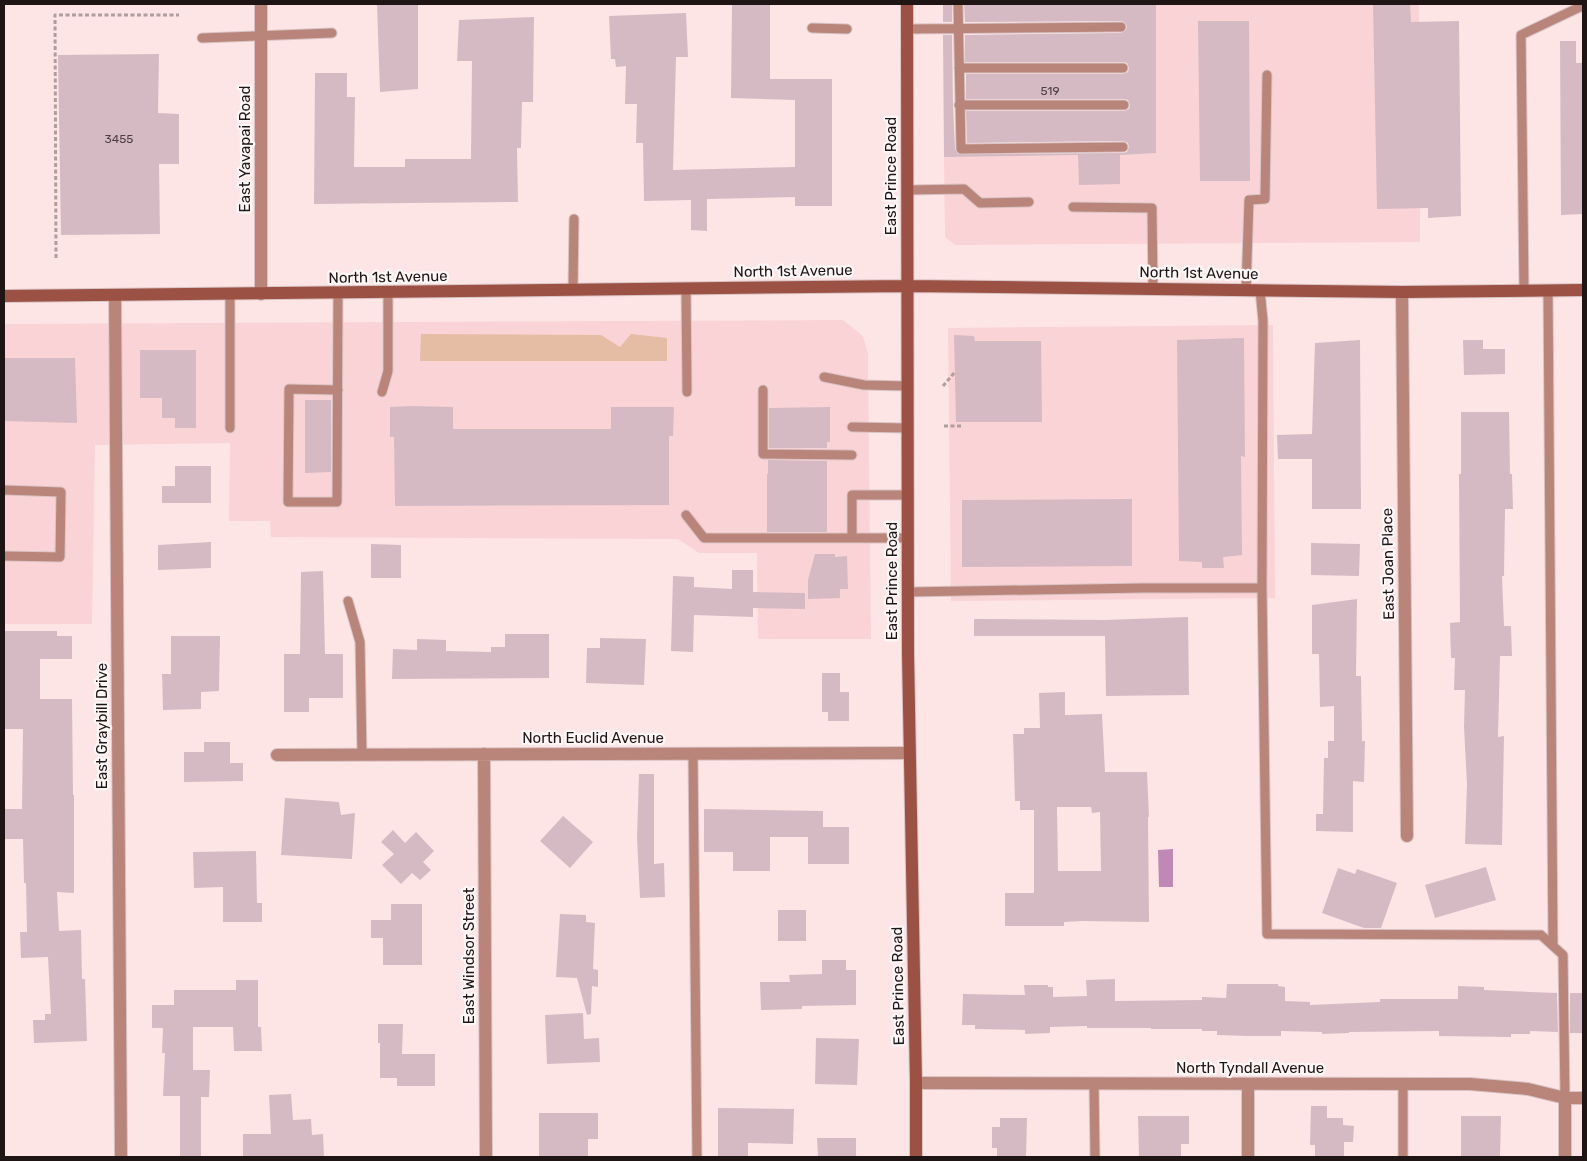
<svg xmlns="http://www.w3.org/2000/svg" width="1587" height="1161" viewBox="0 0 1587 1161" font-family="Rubik,sans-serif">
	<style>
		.built { fill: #fad3d6 }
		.green { fill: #e5bca4 }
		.water { fill: #c089b5 }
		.building { fill: #d5bac4; fill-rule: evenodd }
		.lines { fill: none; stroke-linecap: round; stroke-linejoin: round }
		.lane-casing { stroke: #d9c4c5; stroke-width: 11 }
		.street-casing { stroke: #d9c4c5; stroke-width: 14 }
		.secondary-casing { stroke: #d9c4c5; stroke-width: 14 }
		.path { stroke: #b09d9d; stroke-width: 3; stroke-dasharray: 4 2.5; stroke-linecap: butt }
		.lane { stroke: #b98479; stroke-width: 9 }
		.street { stroke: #b98479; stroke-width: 12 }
		.secondary { stroke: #9b5143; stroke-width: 12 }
		.labels { text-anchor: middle; stroke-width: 4.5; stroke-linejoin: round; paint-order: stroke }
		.number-label { font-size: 12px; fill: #4c3e41 }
		.street-label { font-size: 15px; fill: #1f1515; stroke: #fdf7f7 }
	</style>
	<rect width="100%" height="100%" fill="#fde5e6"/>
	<path class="built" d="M 1156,4 L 1419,4 L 1420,242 L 955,245 L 945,237 L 944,157 L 1156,153 Z
		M 843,320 L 863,336 L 868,354 L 871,639 L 758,639 L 757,553 L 699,553 L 678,539 L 271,537 L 270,521 L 229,521 L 230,443 L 95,445 L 92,624 L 4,624 L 4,324 Z
		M 1273,325 L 1275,598 L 951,601 L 948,328 Z"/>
	<path class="green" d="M 421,334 L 601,335 L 620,347 L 631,334 L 667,338 L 667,361 L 420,361 Z"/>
	<path class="water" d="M 1173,849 L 1173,887 L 1159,887 L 1158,850 Z"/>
	<path class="building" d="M 377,4 L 418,4 L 418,89 L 380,92 Z
		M 732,4 L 770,4 L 770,79 L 832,79 L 832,206 L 795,206 L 795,197 L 707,199 L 707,231 L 691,230 L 691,200 L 644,201 L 643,143 L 636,143 L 637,104 L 625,104 L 626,66 L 616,67 L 615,59 L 611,59 L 609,16 L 686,13 L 688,57 L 676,57 L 673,170 L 795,167 L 795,100 L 731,98 Z
		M 943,4 L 952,4 L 952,22 L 943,22 Z
		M 964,4 L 1156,4 L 1156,153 L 1120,155 L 1120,184 L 1079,185 L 1078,155 L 944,157 L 943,35 L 952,35 L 953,105 L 955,149 L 958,154 L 1123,153 L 1127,152 L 1129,147 L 1128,143 L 1123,141 L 967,143 L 966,111 L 1124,111 L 1129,109 L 1130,105 L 1128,100 L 1124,99 L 966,99 L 966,74 L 1123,74 L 1128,72 L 1129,68 L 1127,63 L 1123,62 L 965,62 L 965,35 L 1121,33 L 1126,30 L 1127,26 L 1124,22 L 1121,21 L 965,22 Z
		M 1373,4 L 1410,4 L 1411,22 L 1459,21 L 1461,216 L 1428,218 L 1428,208 L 1377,209 Z
		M 534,17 L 533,102 L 522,102 L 521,148 L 517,148 L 518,202 L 314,204 L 315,73 L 347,73 L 347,97 L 355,97 L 354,167 L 405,167 L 405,159 L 471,159 L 472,61 L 457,61 L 459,20 Z
		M 1198,21 L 1249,21 L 1250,181 L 1200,181 Z
		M 1560,41 L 1576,41 L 1576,63 L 1583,63 L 1583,214 L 1561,215 Z
		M 159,54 L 158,113 L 179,114 L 179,164 L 159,164 L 160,234 L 61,235 L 58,55 Z
		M 954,335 L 974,336 L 975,341 L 1041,341 L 1042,422 L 956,422 Z
		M 1244,338 L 1245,457 L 1241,456 L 1242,555 L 1223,557 L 1224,568 L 1202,568 L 1202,562 L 1179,561 L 1177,340 Z
		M 1360,340 L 1361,509 L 1312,509 L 1312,459 L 1278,459 L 1277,435 L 1312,434 L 1315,343 Z
		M 1463,340 L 1483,340 L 1483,349 L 1505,349 L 1505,374 L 1464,375 Z
		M 140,350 L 196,350 L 196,428 L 175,428 L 175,418 L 162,418 L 162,398 L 140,398 Z
		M 4,358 L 75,358 L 77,423 L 4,421 Z
		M 305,400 L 331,400 L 331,472 L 305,473 Z
		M 412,406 L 453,407 L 453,429 L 611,429 L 611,407 L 674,407 L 673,436 L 669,436 L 669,505 L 395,506 L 394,437 L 390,437 L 390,407 Z
		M 830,407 L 830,442 L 827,442 L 827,448 L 769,448 L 769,408 Z
		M 1461,412 L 1509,412 L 1510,474 L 1512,474 L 1513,509 L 1505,509 L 1504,576 L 1502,576 L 1504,626 L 1511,626 L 1512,656 L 1500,656 L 1498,737 L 1504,736 L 1502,845 L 1465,844 L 1467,784 L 1464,727 L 1465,690 L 1454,690 L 1455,658 L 1451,658 L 1450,623 L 1460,622 L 1459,474 L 1461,474 Z
		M 768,460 L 827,461 L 827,532 L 767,532 L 767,474 L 768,474 Z
		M 175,466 L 211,466 L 211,503 L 162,503 L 162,486 L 175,486 Z
		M 1132,499 L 1132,566 L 962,567 L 962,500 Z
		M 211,542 L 211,568 L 158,570 L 158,545 Z
		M 1311,543 L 1360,544 L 1359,576 L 1311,575 Z
		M 371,544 L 401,545 L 401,578 L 371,578 Z
		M 815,554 L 835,554 L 835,557 L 847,556 L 848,589 L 840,589 L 840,598 L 808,599 L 808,580 Z
		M 732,570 L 753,570 L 753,592 L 805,593 L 805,609 L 753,608 L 753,617 L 694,615 L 693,652 L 671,651 L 673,576 L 694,577 L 694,587 L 732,589 Z
		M 323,571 L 325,654 L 343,654 L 343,698 L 309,698 L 309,712 L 284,712 L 284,654 L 300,654 L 301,572 Z
		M 1357,599 L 1356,676 L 1361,676 L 1362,741 L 1365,741 L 1364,782 L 1353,781 L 1353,832 L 1316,831 L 1316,814 L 1323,814 L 1324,758 L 1328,758 L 1328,741 L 1334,741 L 1334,706 L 1320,707 L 1319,654 L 1312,654 L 1312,605 Z
		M 1188,617 L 1189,695 L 1106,696 L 1105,636 L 974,636 L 974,619 L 1105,620 Z
		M 4,631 L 57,631 L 57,636 L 72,636 L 72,659 L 40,659 L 40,699 L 72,699 L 73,795 L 74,795 L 74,893 L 57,892 L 59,931 L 81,930 L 82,979 L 85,979 L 87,1041 L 34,1043 L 33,1020 L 45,1020 L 45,1014 L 51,1014 L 48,957 L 21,958 L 20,932 L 27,932 L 26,883 L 24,883 L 23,839 L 5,839 L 5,809 L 22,809 L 23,729 L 4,729 Z
		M 505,634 L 549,634 L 549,678 L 392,679 L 393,649 L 417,650 L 417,639 L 446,640 L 446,651 L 491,652 L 491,647 L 505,647 Z
		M 171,636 L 220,636 L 219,691 L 201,692 L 201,709 L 163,710 L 162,674 L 171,674 Z
		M 600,638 L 646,639 L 644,685 L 586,683 L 587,648 L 600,648 Z
		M 822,673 L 840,673 L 840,692 L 849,692 L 849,721 L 828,721 L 828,712 L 822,712 Z
		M 1065,692 L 1065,715 L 1102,714 L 1105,772 L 1147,772 L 1149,817 L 1148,817 L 1149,922 L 1082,921 L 1064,922 L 1064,926 L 1005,926 L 1005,893 L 1034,893 L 1034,810 L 1020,810 L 1020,801 L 1015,801 L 1013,734 L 1024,734 L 1024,728 L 1040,728 L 1039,693 ZM 1057,807 L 1091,807 L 1092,813 L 1100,812 L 1101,871 L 1058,871 Z
		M 204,742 L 230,742 L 230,763 L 243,763 L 243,781 L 184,782 L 184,752 L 204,752 Z
		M 639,774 L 654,774 L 654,864 L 664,863 L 665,897 L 640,898 L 637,838 Z
		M 285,798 L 339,802 L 341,815 L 355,813 L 352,859 L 281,855 Z
		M 704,809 L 823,811 L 823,827 L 849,827 L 849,864 L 808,864 L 808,837 L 770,837 L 770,871 L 733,871 L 733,852 L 704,852 Z
		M 563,816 L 593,842 L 570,868 L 540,841 Z
		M 393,830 L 405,843 L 416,832 L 434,851 L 423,862 L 431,870 L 420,880 L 412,873 L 401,884 L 382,865 L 394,854 L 381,842 Z
		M 256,851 L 257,903 L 262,903 L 262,922 L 223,922 L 223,887 L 194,888 L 193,852 Z
		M 1486,867 L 1496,900 L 1435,918 L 1425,885 Z
		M 1338,868 L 1355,874 L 1357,869 L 1397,883 L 1381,928 L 1364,928 L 1322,913 Z
		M 391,904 L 422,904 L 422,965 L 383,965 L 383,938 L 371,938 L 371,920 L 391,920 Z
		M 778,910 L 806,910 L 806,941 L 778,941 Z
		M 560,914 L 586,915 L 586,922 L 595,923 L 593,969 L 598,970 L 598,987 L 592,986 L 591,1014 L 587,1015 L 577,978 L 556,977 Z
		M 822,960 L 846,960 L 846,970 L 856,970 L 856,1005 L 802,1006 L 802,1009 L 761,1010 L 760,982 L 790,982 L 789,975 L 822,974 Z
		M 1115,979 L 1115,1001 L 1202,1000 L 1202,997 L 1226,998 L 1227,984 L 1278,984 L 1278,986 L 1285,987 L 1285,1001 L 1310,1002 L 1310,1005 L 1380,1002 L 1380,999 L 1458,999 L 1458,986 L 1484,987 L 1484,990 L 1557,993 L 1558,1032 L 1530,1031 L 1530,1034 L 1511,1034 L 1511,1037 L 1439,1036 L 1439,1031 L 1349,1032 L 1349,1033 L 1322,1034 L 1322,1032 L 1281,1031 L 1281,1036 L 1249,1036 L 1217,1035 L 1217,1031 L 1202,1031 L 1202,1029 L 1151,1029 L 1151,1028 L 1087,1028 L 1087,1026 L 1050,1027 L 1050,1033 L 1025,1034 L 1025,1030 L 975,1029 L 975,1025 L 962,1025 L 963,994 L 1025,995 L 1024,985 L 1048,985 L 1048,987 L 1053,987 L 1053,997 L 1087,996 L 1086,980 Z
		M 236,980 L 258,980 L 258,1027 L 261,1027 L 262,1051 L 234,1051 L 233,1027 L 193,1027 L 193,1070 L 210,1070 L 209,1097 L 201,1097 L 201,1157 L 180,1157 L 180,1096 L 163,1096 L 165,1053 L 162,1053 L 163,1028 L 152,1028 L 152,1005 L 174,1005 L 174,990 L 236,990 Z
		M 1570,993 L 1583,993 L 1583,1033 L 1570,1033 Z
		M 583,1013 L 584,1039 L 599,1038 L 600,1062 L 547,1064 L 545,1015 Z
		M 378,1024 L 403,1024 L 402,1054 L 435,1054 L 435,1086 L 397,1086 L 397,1078 L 380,1078 L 380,1043 L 378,1043 Z
		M 816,1038 L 859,1039 L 857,1085 L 815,1084 Z
		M 291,1094 L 293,1120 L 311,1119 L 312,1135 L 323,1134 L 324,1157 L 243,1157 L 243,1134 L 271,1134 L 269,1095 Z
		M 1311,1106 L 1327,1106 L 1327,1118 L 1343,1118 L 1343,1125 L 1354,1126 L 1353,1142 L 1344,1142 L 1344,1157 L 1315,1157 L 1315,1145 L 1310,1145 Z
		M 718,1108 L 794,1109 L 793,1144 L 748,1143 L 748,1157 L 718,1157 Z
		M 539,1113 L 598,1113 L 598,1139 L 588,1139 L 588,1157 L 539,1157 Z
		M 1138,1116 L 1189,1116 L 1189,1144 L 1181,1144 L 1181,1157 L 1139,1157 Z
		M 1461,1116 L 1501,1116 L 1500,1157 L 1461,1157 Z
		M 1000,1118 L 1027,1118 L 1026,1157 L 997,1157 L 997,1148 L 992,1148 L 992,1127 L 1000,1127 Z
		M 817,1138 L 856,1138 L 856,1157 L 818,1157 Z"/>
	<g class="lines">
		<defs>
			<path id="lane" d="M 958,4 L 961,149 L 1123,147
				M 812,28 L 847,29
				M 907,29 L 1121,27
				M 202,38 L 332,33
				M 959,68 L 1123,68
				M 959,105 L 1124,105
				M 907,190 L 964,189 L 980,203 L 1029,202
				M 1073,207 L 1152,208 L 1153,289
				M 686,289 L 687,392
				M 573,290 L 574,219
				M 1246,290 L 1249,200 L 1265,199 L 1267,75
				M 1524,291 L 1521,35 L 1580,7 L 1583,7
				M 1548,291 L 1553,946
				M 230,295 L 230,428
				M 824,377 L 864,385 L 907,386
				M 338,390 L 289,389 L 288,502 L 337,502 L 338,293
				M 763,390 L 763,454 L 852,455
				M 382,392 L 388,371 L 388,293
				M 852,427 L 907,428
				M 4,490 L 61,492 L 60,557 L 4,556
				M 686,515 L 704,538 L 908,538
				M 852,538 L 852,495 L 908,495
				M 1262,588 L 1267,934 L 1541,935 L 1563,955 L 1565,1098
				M 908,592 L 1142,588 L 1262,588 L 1263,321 L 1260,290
				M 348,601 L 360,642 L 362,755
				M 693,754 L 697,1157
				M 1094,1084 L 1095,1157
				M 1403,1084 L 1403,1157"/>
			<path id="street" d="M 1402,292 L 1407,836
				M 261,294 L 261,4
				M 115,295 L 121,1157
				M 484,754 L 486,1157
				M 277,755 L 909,753
				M 916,1083 L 1470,1084 L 1528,1089 L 1565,1098 L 1583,1098
				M 1248,1084 L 1248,1157
				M 1565,1157 L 1565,1098"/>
			<path id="secondary" d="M 907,4 L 908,653 L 916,1083 L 916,1157
				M 4,296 L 907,286 L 1402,292 L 1583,290"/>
		</defs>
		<use href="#lane" class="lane-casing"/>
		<use href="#street" class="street-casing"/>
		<use href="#secondary" class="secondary-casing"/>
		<path class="path" d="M 56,258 L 55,15 L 179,15
			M 943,386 L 955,372
			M 944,426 L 961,426"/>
		<use href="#lane" class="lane"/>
		<use href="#street" class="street"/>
		<use href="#secondary" class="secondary"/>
	</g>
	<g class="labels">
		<g class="number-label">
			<text x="1050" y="95">519</text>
			<text x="119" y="143">3455</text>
		</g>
		<g class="street-label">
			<text transform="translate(245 149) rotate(-90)" y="5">East Yavapai Road</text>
			<text transform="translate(891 176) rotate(-90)" y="5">East Prince Road</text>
			<text transform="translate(793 271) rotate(-1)" y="5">North 1st Avenue</text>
			<text transform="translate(1199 273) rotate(1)" y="5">North 1st Avenue</text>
			<text transform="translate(388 277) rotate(-1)" y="5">North 1st Avenue</text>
			<text transform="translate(1388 564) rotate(-91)" y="5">East Joan Place</text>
			<text transform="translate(892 581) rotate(-90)" y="5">East Prince Road</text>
			<text transform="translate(102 726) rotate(-90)" y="5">East Graybill Drive</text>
			<text x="593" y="743">North Euclid Avenue</text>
			<text transform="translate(469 956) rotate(-90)" y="5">East Windsor Street</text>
			<text transform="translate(898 986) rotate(-91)" y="5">East Prince Road</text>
			<text x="1250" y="1073">North Tyndall Avenue</text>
		</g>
	</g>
	<rect width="1587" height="1161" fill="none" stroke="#1f1515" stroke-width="10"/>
</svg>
